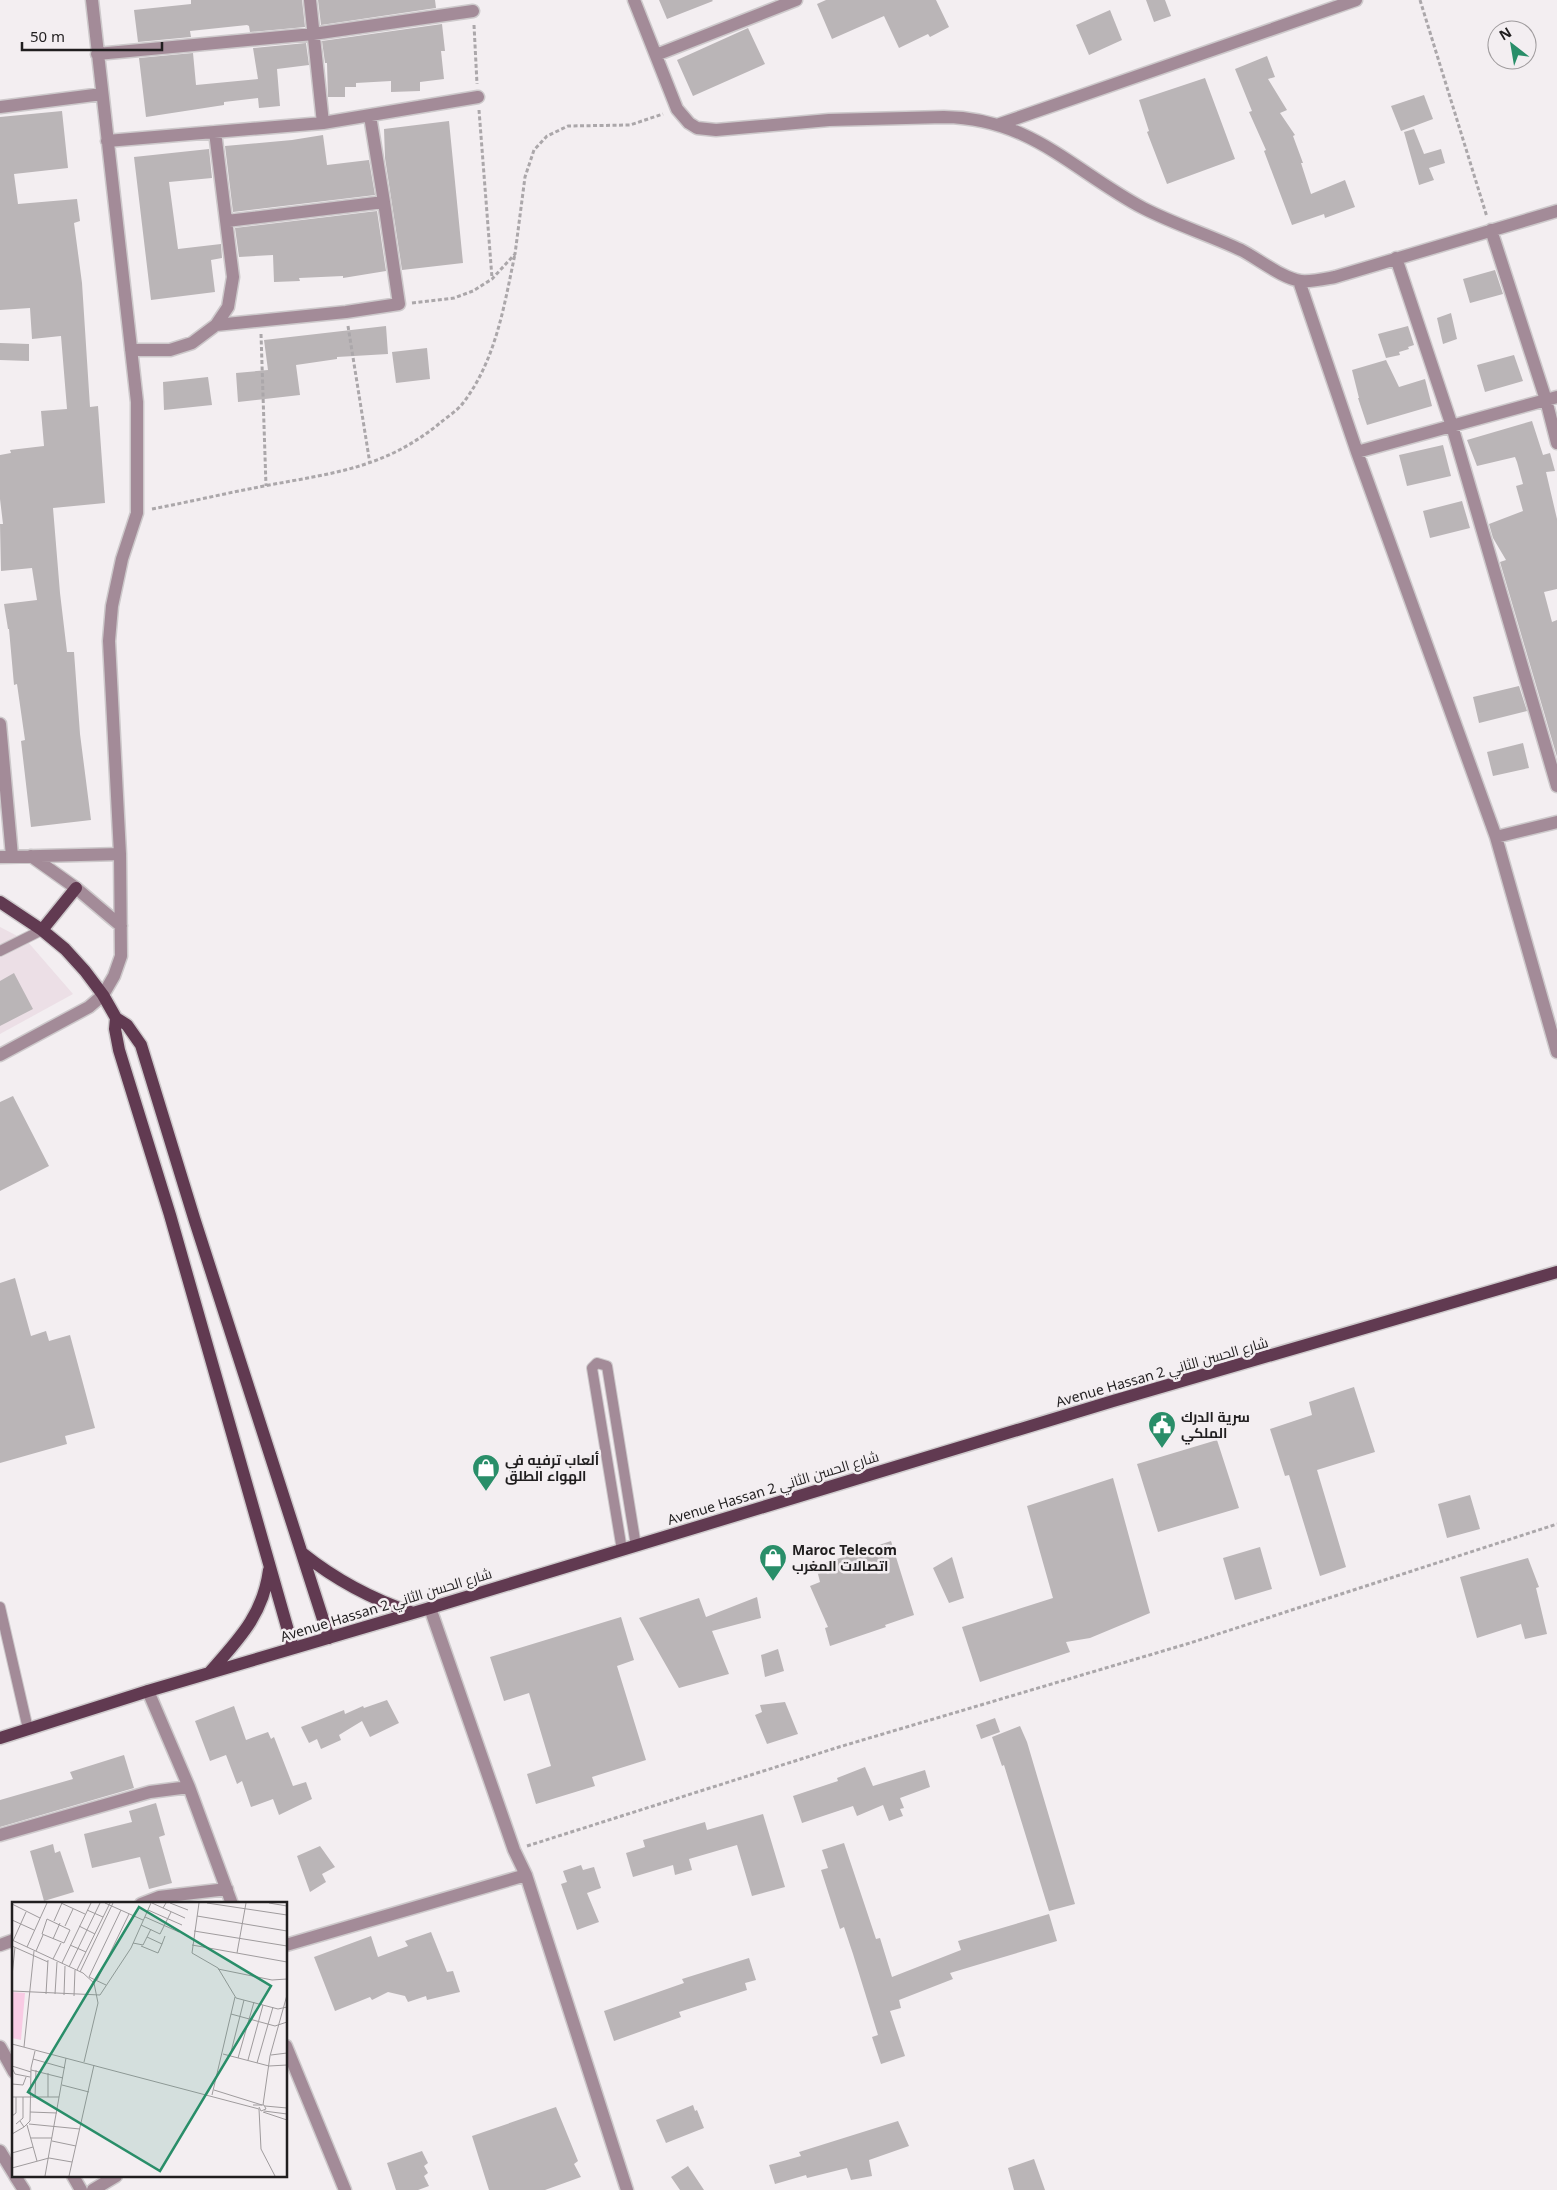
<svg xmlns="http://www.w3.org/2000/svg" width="1557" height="2190" viewBox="0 0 1557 2190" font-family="'Noto Sans',Cairo,sans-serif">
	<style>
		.built { fill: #ecdfe6 }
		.building { fill: #bab5b7 }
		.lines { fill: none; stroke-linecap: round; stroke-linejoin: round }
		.lane-casing { stroke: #cdc9cb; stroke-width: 12 }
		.street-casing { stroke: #cdc9cb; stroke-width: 15 }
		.primary-casing { stroke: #cdc9cb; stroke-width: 15 }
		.path { stroke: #aba7aa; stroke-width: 3; stroke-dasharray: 4 2.5; stroke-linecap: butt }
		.lane { stroke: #a38b98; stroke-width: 10 }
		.street { stroke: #a38b98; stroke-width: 12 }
		.primary { stroke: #613a51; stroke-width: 12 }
		.labels { text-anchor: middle; stroke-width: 5; stroke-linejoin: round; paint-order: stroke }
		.street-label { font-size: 14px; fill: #201e1f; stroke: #f3eef1 }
		.poi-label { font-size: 14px; font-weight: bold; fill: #201e1f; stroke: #f3eef1; text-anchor: start }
		.inset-road { fill: none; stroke: #9f9b9d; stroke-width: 1 }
		.view { fill: #298e69; fill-opacity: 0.15; stroke: #298e69; stroke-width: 2.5 }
		.inset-edge { fill: none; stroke: #201e1f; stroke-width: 2.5 }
	</style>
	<rect width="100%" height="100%" fill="#f3eef1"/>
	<path class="built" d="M 0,927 L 27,941 L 73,994 L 0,1034 Z"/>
	<path class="building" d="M 191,0 L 302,0 L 305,27 L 250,32 L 249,26 L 247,25 L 190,31 L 191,37 L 138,42 L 134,10 L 191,4 Z
		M 318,0 L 435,0 L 436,8 L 321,25 Z
		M 659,0 L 712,0 L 713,1 L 667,19 Z
		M 826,0 L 936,0 L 949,27 L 930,37 L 928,34 L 899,48 L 884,16 L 832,39 L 817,4 Z
		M 1146,0 L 1165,0 L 1171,16 L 1154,22 Z
		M 1110,10 L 1122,40 L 1089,55 L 1076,25 Z
		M 442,24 L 445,51 L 441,51 L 444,79 L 420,82 L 420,91 L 391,92 L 391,81 L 356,83 L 356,87 L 345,87 L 345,97 L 328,97 L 327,63 L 325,63 L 322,41 Z
		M 748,28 L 765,64 L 693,96 L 677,60 Z
		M 306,43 L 309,65 L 277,69 L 280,106 L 259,108 L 258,98 L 224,102 L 224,105 L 146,117 L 139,58 L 193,53 L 196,85 L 258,79 L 253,48 Z
		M 1267,56 L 1275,77 L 1268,79 L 1287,110 L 1280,113 L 1295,135 L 1293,136 L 1303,163 L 1301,163 L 1311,194 L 1345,180 L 1355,207 L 1325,218 L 1324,214 L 1292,225 L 1264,151 L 1266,150 L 1249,112 L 1252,111 L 1235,69 Z
		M 1205,78 L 1235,159 L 1167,184 L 1147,132 L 1149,131 L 1139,100 Z
		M 1424,95 L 1433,119 L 1401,131 L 1391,106 Z
		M 62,111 L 68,168 L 14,174 L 18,204 L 77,199 L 80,221 L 74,223 L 82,283 L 90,407 L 98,406 L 105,503 L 53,508 L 60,593 L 67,652 L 74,652 L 80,734 L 91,820 L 31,827 L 21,741 L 25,740 L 17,684 L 14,685 L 9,629 L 8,629 L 4,604 L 37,600 L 32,568 L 1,571 L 0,524 L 3,524 L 0,499 L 0,455 L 11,453 L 10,450 L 44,446 L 41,411 L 67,409 L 61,336 L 32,339 L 30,308 L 0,310 L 0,117 Z
		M 449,121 L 463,263 L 402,270 L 385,158 L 384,129 Z
		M 1414,129 L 1424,154 L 1441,149 L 1445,163 L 1429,168 L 1434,180 L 1419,185 L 1404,132 Z
		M 323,135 L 327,165 L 369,160 L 375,195 L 233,212 L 225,146 L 292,140 Z
		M 209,149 L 212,178 L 169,182 L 178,249 L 221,244 L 222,258 L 211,260 L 215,292 L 151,300 L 134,157 Z
		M 377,211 L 386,271 L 343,278 L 343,276 L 299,278 L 300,281 L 274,282 L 273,255 L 239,257 L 235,228 Z
		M 1495,270 L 1503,294 L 1470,303 L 1463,279 Z
		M 1451,313 L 1457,339 L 1443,344 L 1437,318 Z
		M 386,326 L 388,354 L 337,357 L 337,359 L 296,365 L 300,395 L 238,402 L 236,373 L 268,370 L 264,340 Z
		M 1408,326 L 1414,345 L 1408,347 L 1409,349 L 1399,352 L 1400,355 L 1386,358 L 1378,334 Z
		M 0,343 L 29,344 L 29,361 L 0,360 Z
		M 427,348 L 430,379 L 396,383 L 392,352 Z
		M 1514,355 L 1523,381 L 1485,392 L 1477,365 Z
		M 1386,360 L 1399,387 L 1425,379 L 1432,406 L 1367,425 L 1358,398 L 1359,398 L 1352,370 Z
		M 208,377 L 212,405 L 164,410 L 163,382 Z
		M 1532,421 L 1543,455 L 1550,453 L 1555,471 L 1546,472 L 1557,519 L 1557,589 L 1544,592 L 1552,622 L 1557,620 L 1557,757 L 1500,562 L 1506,560 L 1493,538 L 1489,524 L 1523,511 L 1516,486 L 1523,484 L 1517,462 L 1515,457 L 1477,466 L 1467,440 Z
		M 1443,445 L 1451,476 L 1407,486 L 1399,455 Z
		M 1462,501 L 1470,528 L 1430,538 L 1423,511 Z
		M 1519,686 L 1527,711 L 1479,723 L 1473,697 Z
		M 1523,743 L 1529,768 L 1493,776 L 1487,752 Z
		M 14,973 L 33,1009 L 0,1026 L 0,981 Z
		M 13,1096 L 49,1166 L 0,1191 L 0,1102 Z
		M 15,1278 L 31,1336 L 46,1331 L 49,1341 L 70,1335 L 95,1428 L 65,1436 L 67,1444 L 0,1463 L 0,1283 Z
		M 1354,1387 L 1375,1452 L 1317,1470 L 1346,1567 L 1320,1576 L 1289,1475 L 1285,1476 L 1270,1429 L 1312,1415 L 1309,1402 Z
		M 1217,1440 L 1239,1508 L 1158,1532 L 1137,1464 Z
		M 1113,1478 L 1150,1613 L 1090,1638 L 1066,1642 L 1070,1652 L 980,1682 L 962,1627 L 1053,1598 L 1027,1506 Z
		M 1470,1495 L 1480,1529 L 1447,1538 L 1438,1504 Z
		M 891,1541 L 914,1615 L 885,1625 L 886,1627 L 830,1646 L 825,1628 L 828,1627 L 810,1586 L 820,1582 L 816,1566 Z
		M 1260,1547 L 1272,1589 L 1235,1600 L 1223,1558 Z
		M 952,1557 L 964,1598 L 949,1603 L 933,1568 Z
		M 1528,1558 L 1539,1587 L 1536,1588 L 1547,1634 L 1525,1639 L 1521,1624 L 1477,1638 L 1460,1577 Z
		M 757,1597 L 761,1618 L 712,1631 L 729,1674 L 679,1688 L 639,1618 L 699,1598 L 706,1617 Z
		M 621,1617 L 634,1660 L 617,1666 L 646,1760 L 592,1777 L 595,1786 L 536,1804 L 527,1774 L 551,1766 L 529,1693 L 504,1701 L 490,1657 Z
		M 778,1649 L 784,1671 L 765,1677 L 761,1655 Z
		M 387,1700 L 399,1723 L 370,1737 L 362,1721 L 339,1735 L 341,1740 L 321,1749 L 317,1739 L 309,1743 L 301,1727 L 344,1710 L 345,1714 L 363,1706 L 364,1708 Z
		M 785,1702 L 798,1734 L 767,1744 L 755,1715 L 762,1712 L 760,1705 Z
		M 234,1706 L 246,1740 L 268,1732 L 271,1739 L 274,1737 L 293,1786 L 306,1782 L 312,1799 L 279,1815 L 273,1799 L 251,1807 L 242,1781 L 237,1784 L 226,1755 L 210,1761 L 195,1721 Z
		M 995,1718 L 1000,1732 L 981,1739 L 976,1725 Z
		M 1020,1726 L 1027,1742 L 1075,1904 L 1049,1911 L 1004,1765 L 1002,1766 L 992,1737 Z
		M 124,1755 L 134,1788 L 0,1827 L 0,1800 L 73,1779 L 70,1772 Z
		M 865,1767 L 873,1786 L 925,1770 L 930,1787 L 900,1798 L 904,1808 L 900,1809 L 903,1816 L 889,1821 L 883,1805 L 857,1816 L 853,1806 L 802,1823 L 793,1796 L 838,1781 L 837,1778 Z
		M 156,1803 L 165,1835 L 159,1837 L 172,1883 L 149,1889 L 140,1857 L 92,1868 L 84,1834 L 132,1822 L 129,1811 Z
		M 763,1814 L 785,1887 L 752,1896 L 737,1845 L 689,1859 L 692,1870 L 675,1875 L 673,1865 L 633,1877 L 626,1853 L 645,1847 L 643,1840 L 705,1822 L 707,1830 Z
		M 844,1843 L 876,1939 L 880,1938 L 892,1977 L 961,1950 L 958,1941 L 1049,1914 L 1057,1941 L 950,1973 L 953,1979 L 899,2000 L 901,2008 L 890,2011 L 905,2056 L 881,2064 L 872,2037 L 878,2035 L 853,1954 L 844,1927 L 840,1929 L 821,1870 L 828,1868 L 822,1850 Z
		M 53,1844 L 55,1853 L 60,1851 L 74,1892 L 44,1901 L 30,1851 Z
		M 320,1846 L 335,1867 L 322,1874 L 326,1882 L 310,1892 L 297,1856 Z
		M 581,1865 L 583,1870 L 594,1867 L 601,1888 L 587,1893 L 599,1922 L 577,1930 L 561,1884 L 567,1882 L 563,1871 Z
		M 431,1932 L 447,1972 L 453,1971 L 460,1992 L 427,2000 L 426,1996 L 408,2002 L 405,1996 L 388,1992 L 372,2000 L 370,1997 L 335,2011 L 314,1957 L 371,1936 L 378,1957 L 408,1946 L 405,1941 Z
		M 749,1958 L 756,1980 L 745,1983 L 747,1990 L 679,2012 L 681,2017 L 614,2041 L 604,2011 L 684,1983 L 682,1979 Z
		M 693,2105 L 695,2111 L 697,2110 L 704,2128 L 666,2143 L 656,2120 Z
		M 556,2107 L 578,2161 L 574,2164 L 581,2177 L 545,2190 L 489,2190 L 472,2136 Z
		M 898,2121 L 909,2146 L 869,2160 L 872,2176 L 851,2180 L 847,2168 L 807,2178 L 806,2175 L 775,2184 L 769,2165 L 801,2156 L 799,2152 Z
		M 422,2151 L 428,2163 L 424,2166 L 428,2173 L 424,2176 L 429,2186 L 418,2190 L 396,2190 L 387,2163 Z
		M 1034,2159 L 1045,2190 L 1014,2190 L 1008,2168 Z
		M 688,2166 L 704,2190 L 680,2190 L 671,2177 Z"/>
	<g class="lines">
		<defs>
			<path id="lane" d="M 0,951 L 42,930
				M 622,1550 L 592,1368 L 597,1363 L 607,1366 L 636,1546
				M 0,1607 L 28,1729"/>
			<path id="street" d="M 634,0 L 677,109 L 689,123 L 697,128 L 716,130 L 829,120 L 944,117 C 1031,118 1072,170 1143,208 C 1174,224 1209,235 1241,250 C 1257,258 1283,279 1301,281 C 1312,282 1324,279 1335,277 L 1557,211
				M 97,54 L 313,34 L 473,11
				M 656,55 L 796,0
				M 0,107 L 102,94
				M 323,123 L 478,97
				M 1000,124 L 1356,0
				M 107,141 L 323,123 L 310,0
				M 227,221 L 384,202 L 370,116
				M 1491,230 L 1546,400 L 1557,443
				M 1396,258 L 1452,426 L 1557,786
				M 1299,281 L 1357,452 L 1496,837 L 1557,1052
				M 216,325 L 346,312 L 399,304 L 384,202
				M 131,350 L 170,350 L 192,343 L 216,325 L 228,307 L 233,277 L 215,132
				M 1357,452 L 1557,397
				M 0,724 L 12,856
				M 1496,837 L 1557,822
				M 31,856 L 76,888 L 121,926
				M 0,857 L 120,854
				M 0,1055 L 89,1007 L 103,995 L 114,976 L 121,956 L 120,854 L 109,641 L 112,606 L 122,559 L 137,513 L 137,402 L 92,0
				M 430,1608 L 514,1850 L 526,1875 L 627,2190
				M 148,1691 L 189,1787 L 232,1904
				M 0,1835 L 150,1792 L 189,1787
				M 141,1904 L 159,1897 L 227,1889
				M 0,1945 L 14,1940
				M 286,1945 L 526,1875
				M 286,2046 L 345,2190
				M 0,2047 L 14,2072
				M 0,2151 L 14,2174
				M 15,2176 L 24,2190
				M 73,2176 L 81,2190
				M 93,2190 L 116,2176"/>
			<path id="primary" d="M 0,902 L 42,930 L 65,949 L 85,971 L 103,995 L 116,1018 L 127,1025 L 141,1045 L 194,1218 L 329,1638
				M 42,930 L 76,888
				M 116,1018 L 115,1029 L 119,1050 L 170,1215 L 293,1648
				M 302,1553 C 337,1581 371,1599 413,1613
				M 210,1672 C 239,1639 263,1615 269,1570
				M 0,1738 L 148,1691 L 430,1608 L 1113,1401 L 1557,1272"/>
		</defs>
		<use href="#lane" class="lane-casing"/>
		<use href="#street" class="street-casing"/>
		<use href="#primary" class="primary-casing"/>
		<path class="path" d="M 1420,0 L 1487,217
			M 474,25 L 477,84
			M 479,110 L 492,278
			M 412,303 L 454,298 L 473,291 L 492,279 L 515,254 L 525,177 L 534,150 L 547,136 L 568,126 L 630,125 L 663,114
			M 348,326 L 370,464
			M 261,334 L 266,486
			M 152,509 C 189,502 227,493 264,486 C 332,473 384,469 440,423 C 447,417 457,411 463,403 C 496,360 504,306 515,254
			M 527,1846 L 839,1747 L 1190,1643 L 1557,1524"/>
		<use href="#lane" class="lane"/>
		<use href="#street" class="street"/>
		<use href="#primary" class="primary"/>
	</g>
	<defs>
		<symbol id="civic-pin" viewBox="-11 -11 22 30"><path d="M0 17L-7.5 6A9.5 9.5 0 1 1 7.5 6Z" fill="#298e69" stroke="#f3eef1"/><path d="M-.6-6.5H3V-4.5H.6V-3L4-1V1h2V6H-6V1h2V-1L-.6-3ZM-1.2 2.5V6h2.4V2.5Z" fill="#fff"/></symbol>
		<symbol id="shop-pin" viewBox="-11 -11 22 30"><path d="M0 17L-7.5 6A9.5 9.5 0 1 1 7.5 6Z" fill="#298e69" stroke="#f3eef1"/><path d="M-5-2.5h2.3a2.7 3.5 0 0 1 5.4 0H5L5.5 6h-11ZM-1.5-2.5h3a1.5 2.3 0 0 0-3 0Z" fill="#fff"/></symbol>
	</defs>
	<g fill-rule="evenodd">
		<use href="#civic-pin" x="1146" y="1409" width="32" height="43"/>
		<use href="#shop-pin" x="470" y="1452" width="32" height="43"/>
		<use href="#shop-pin" x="757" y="1542" width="32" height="43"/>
	</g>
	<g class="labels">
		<g class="street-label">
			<text transform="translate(1162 1372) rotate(-16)" y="5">Avenue Hassan 2 شارع الحسن الثاني</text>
			<text transform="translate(773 1488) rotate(-17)" y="5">Avenue Hassan 2 شارع الحسن الثاني</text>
			<text transform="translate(386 1605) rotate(-17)" y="5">Avenue Hassan 2 شارع الحسن الثاني</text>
		</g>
		<g class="poi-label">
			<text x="1181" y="1422">سرية الدرك<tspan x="1181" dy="16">الملكي</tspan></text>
			<text x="505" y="1465">ألعاب ترفيه في<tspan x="505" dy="16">الهواء الطلق</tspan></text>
			<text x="792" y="1555">Maroc Telecom<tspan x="792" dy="16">اتصالات المغرب</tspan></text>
		</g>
	</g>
	<g transform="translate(12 1902)">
		<rect width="275" height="275" fill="#f3eef1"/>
		<path d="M 0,90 L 13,91 L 9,138 L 0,136 Z" fill="#f8cbe4"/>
		<path class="inset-road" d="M 49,1 L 73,12M 93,1 L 131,18M 140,1 L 151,6 L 154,1M 158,1 L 176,8M 187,1 L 180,51 L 206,66 L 224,96 L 266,107 L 275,105M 195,1 L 275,13M 257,1 L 275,4M 0,2 L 28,16M 151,6 L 173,16M 75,8 L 91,15M 136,8 L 170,23M 185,14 L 275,29M 133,15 L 167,30M 35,17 L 58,28 L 52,41 L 30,32 ZM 0,18 L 22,28M 42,19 L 50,1M 129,23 L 148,32 L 159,10M 53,24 L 61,7M 67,24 L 83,32M 182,29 L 275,44M 135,35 L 150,42 L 153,34M 41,37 L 48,21M 0,38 L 71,71 L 82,81 L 86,101 L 72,160M 1,39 L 14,10M 121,41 L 131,43 L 139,27M 58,43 L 74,50M 180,43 L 275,60M 0,44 L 36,60M 129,44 L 146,51 L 150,42M 15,45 L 35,1M 24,49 L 31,33M 225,51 L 234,1M 41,57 L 49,41M 50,61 L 79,1M 57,65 L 88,1M 206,67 L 260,78 L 275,77M 65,68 L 98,1M 68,70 L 101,1M 0,74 L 3,45M 85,78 L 117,12M 94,83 L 77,75 L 109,8M 0,89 L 88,93 L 119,46 L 139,1M 34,92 L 36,58M 43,92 L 45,60M 52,93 L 53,64M 62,94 L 63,68M 219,112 L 263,124 L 275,120M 0,142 L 247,207M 12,145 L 22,49M 211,152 L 257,164 L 275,163M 259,153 L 275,151M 218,154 L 232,98M 226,156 L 242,100M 21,157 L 53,166M 236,158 L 251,103M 245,161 L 261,105M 0,164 L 19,170M 0,166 L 3,172 L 18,175M 19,168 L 51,176M 36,171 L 36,195M 0,182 L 11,183 L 14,175M 50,183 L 77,190M 202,188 L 250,203M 200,193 L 223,95M 0,195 L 47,195M 23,195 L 24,168M 241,203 L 252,203 L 254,207 L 249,209 L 247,205M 251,203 L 258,154 L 275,93M 253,204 L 275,206M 247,207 L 249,247 L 263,274M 252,209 L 275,212M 18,210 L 45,211M 251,210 L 275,218M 0,214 L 4,211 L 4,195M 4,222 L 11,216 L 11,195M 17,222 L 68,227M 15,223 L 25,259M 12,225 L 18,219 L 19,166 L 23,149M 0,232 L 12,225 L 8,219M 19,236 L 40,236M 40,239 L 64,244M 0,251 L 21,245M 0,266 L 37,256 L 60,260M 33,274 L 54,156M 57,274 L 82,163"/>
		<path class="view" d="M 127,5 L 259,84 L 148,269 L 16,190 Z"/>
		<rect width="275" height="275" class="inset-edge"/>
	</g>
	<g transform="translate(1512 45) rotate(329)"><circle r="24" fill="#f3eef1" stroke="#9f9b9d"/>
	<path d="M0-4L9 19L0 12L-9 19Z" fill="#298e69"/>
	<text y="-8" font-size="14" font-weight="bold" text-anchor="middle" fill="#201e1f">N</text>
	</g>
	<path d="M22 42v8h140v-8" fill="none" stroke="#201e1f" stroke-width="2.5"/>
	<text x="30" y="42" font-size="15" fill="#201e1f" stroke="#f3eef1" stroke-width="4" paint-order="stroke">50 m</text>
</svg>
